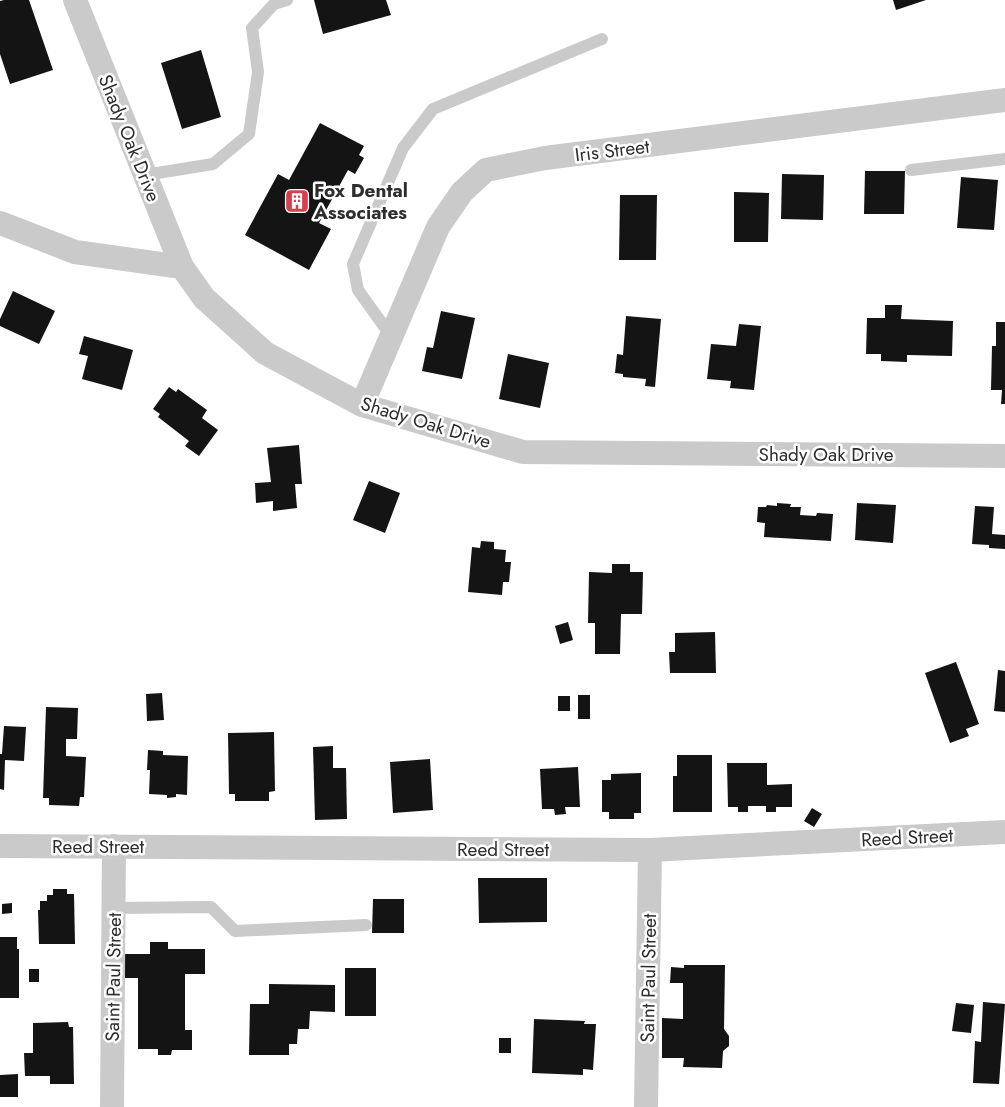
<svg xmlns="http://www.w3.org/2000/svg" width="1005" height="1107" viewBox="0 0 1005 1107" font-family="Jost,sans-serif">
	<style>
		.building { fill: #141414 }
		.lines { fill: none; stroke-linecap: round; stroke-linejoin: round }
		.service { stroke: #cacaca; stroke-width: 12 }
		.minor { stroke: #cacaca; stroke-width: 24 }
		.labels { text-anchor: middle; stroke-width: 5; stroke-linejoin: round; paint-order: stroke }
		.street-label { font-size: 19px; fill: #2d2d2d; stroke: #fff }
		.poi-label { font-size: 19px; font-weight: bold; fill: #2d2d2d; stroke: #fff; text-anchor: start }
	</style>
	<rect width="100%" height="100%" fill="#fff"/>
	<path class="building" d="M 4,0 L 29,0 L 53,70 L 10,84 L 0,54 L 0,1 Z
		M 314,0 L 386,0 L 391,15 L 323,34 Z
		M 893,0 L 926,0 L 896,10 Z
		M 201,50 L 221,117 L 182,129 L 161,63 Z
		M 320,123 L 364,146 L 359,155 L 364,158 L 355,174 L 348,170 L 319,223 L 331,229 L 309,270 L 245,235 L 278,174 L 289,180 Z
		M 865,171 L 905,171 L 904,214 L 864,214 Z
		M 782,174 L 824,175 L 823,220 L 781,219 Z
		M 961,177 L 998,180 L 994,230 L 957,228 Z
		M 734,192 L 769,193 L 768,242 L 734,242 Z
		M 620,195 L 657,195 L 656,260 L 619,260 Z
		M 13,291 L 55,311 L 39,344 L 0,326 L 0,319 Z
		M 885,305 L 902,305 L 901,319 L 953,321 L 952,356 L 907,355 L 907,362 L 881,361 L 881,354 L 866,354 L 867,318 L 885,318 Z
		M 441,311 L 475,318 L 462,379 L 422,371 L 427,347 L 433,348 Z
		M 626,316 L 661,319 L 655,387 L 645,386 L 646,379 L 623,377 L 623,374 L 615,373 L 617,354 L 623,355 Z
		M 996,322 L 1005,322 L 1005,404 L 1001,404 L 1002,390 L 991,390 L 992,346 L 996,346 Z
		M 739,324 L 761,326 L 754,390 L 730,388 L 731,381 L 707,379 L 711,344 L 736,346 Z
		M 84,336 L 133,350 L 122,390 L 82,379 L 88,356 L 79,354 Z
		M 508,354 L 549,363 L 540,408 L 499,399 Z
		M 169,387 L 176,392 L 178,389 L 207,410 L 202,418 L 218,430 L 199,456 L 185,446 L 189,441 L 158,417 L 160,414 L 153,409 Z
		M 299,445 L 302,484 L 295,484 L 297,508 L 273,511 L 273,501 L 256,503 L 255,483 L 271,482 L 267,448 Z
		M 369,481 L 400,493 L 385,533 L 353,520 Z
		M 777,503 L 791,504 L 790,507 L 801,507 L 800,515 L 816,516 L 817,513 L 833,514 L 831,541 L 764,537 L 765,523 L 757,522 L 758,507 L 766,507 L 767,505 L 777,506 Z
		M 857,503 L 896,505 L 893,543 L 855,540 Z
		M 975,506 L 994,507 L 992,534 L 1005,535 L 1005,549 L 989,548 L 989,545 L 972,544 Z
		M 481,541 L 494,542 L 494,549 L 506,550 L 505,562 L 511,562 L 509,582 L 503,582 L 502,595 L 468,592 L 472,547 L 480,548 Z
		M 612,564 L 630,564 L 630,572 L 643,572 L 642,614 L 621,614 L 620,654 L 595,654 L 595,623 L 588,623 L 589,572 L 612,573 Z
		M 568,622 L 573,640 L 560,644 L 555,626 Z
		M 715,632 L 716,673 L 670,673 L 669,652 L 675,652 L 675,633 Z
		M 956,662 L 979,724 L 966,729 L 969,736 L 950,743 L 925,673 Z
		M 998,670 L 1005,671 L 1005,712 L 994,711 Z
		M 162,693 L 164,720 L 147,721 L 146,694 Z
		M 578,695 L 590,695 L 590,719 L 578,719 Z
		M 558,696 L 570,696 L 570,711 L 558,711 Z
		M 46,707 L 78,708 L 77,739 L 66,739 L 66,756 L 86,757 L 84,797 L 80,797 L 79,806 L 49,805 L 49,798 L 43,798 Z
		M 4,726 L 26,727 L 24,761 L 5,760 L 4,790 L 0,789 L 0,754 L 2,754 Z
		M 274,732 L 275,791 L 269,792 L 269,801 L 235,801 L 235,794 L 229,794 L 228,733 Z
		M 333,746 L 333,768 L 346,768 L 347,819 L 315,820 L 313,747 Z
		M 148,750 L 163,751 L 163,755 L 188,756 L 187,795 L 176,794 L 176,797 L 167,798 L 167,795 L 149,794 L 150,770 L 147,770 Z
		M 677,755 L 712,755 L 712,812 L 673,812 L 673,776 L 677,776 Z
		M 430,759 L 433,810 L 393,813 L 390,762 Z
		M 727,763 L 767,763 L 767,785 L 792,784 L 792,807 L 776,807 L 776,812 L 766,812 L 766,806 L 748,806 L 748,812 L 738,812 L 738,807 L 728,807 Z
		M 578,767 L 580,807 L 565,807 L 566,814 L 555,815 L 554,809 L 542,809 L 540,769 Z
		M 641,773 L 641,813 L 634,813 L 634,819 L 609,819 L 609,812 L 602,812 L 602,780 L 611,780 L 611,774 Z
		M 812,808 L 822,814 L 814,827 L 804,821 Z
		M 478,878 L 547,878 L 547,922 L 479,923 Z
		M 53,889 L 67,889 L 67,894 L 74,894 L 75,944 L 39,944 L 38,910 L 40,910 L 40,901 L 47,901 L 47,895 L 53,895 Z
		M 373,899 L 404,899 L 404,933 L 372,933 Z
		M 12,903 L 12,913 L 2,914 L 2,904 Z
		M 0,937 L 17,937 L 17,949 L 19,949 L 19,998 L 0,998 Z
		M 150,942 L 168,942 L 168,949 L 205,949 L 205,974 L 185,974 L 185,1030 L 192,1030 L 192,1050 L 172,1050 L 171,1055 L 158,1055 L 158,1049 L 138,1049 L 138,978 L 121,978 L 121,954 L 150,954 Z
		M 684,965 L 725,965 L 724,1029 L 729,1036 L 729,1046 L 723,1051 L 722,1068 L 683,1067 L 684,1058 L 662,1058 L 662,1018 L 683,1019 L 683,983 L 670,983 L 671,967 L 684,968 Z
		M 345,968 L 376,968 L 376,1016 L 345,1016 Z
		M 29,969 L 39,969 L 39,982 L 29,982 Z
		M 269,984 L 335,985 L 335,1012 L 310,1011 L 309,1029 L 298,1029 L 297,1044 L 289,1044 L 289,1055 L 249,1055 L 250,1004 L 269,1004 Z
		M 983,1002 L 1005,1004 L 999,1084 L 973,1083 L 975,1041 L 981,1042 Z
		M 956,1003 L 974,1005 L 971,1033 L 952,1031 Z
		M 534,1019 L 585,1021 L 584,1024 L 596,1024 L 593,1070 L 583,1069 L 583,1075 L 532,1073 Z
		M 68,1022 L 69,1027 L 73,1027 L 74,1084 L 50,1084 L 50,1076 L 25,1076 L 24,1053 L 33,1053 L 33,1023 Z
		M 499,1038 L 511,1038 L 511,1053 L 499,1053 Z
		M 18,1074 L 18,1097 L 0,1097 L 0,1075 Z"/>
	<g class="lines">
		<path class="service" d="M 911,170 L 1005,159
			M 145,175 L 213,164 L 249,134 L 258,72 L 252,28 L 274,4 L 287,0
			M 391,336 L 358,290 L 353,264 L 403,148 L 433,109 L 602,39
			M 114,908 L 211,907 L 235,931 L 366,925"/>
		<path class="minor" d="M 75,0 L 182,267 L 204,298 L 265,353 L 362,405 L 523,452 L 1005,456
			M 0,223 L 75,252 L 182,267
			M 362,405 L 438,227 L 462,192 L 486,170 L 545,158 L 1005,100
			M 0,846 L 650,850 L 1005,832
			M 112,1107 L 114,846
			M 646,1107 L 650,850"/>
	</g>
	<defs>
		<symbol id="building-square" viewBox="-11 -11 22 22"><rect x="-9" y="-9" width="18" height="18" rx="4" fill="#d4404f" stroke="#fff"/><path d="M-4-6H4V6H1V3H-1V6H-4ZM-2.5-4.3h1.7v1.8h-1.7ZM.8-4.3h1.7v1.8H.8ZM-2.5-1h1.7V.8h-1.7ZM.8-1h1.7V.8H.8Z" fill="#fff"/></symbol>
	</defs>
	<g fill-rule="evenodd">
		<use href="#building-square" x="283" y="187" width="28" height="28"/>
	</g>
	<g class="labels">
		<g class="street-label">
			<text transform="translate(130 138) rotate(68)" y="7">Shady Oak Drive</text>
			<text transform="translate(612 150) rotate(-7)" y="7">Iris Street</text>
			<text transform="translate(426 422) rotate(17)" y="7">Shady Oak Drive</text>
			<text x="826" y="461">Shady Oak Drive</text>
			<text transform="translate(907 837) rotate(-3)" y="7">Reed Street</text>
			<text x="98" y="853">Reed Street</text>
			<text x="503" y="856">Reed Street</text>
			<text transform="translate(113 977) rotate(-89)" y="7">Saint Paul Street</text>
			<text transform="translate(648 978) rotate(-89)" y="7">Saint Paul Street</text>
		</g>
		<g class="poi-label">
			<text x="314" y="197">Fox Dental<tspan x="314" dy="22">Associates</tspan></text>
		</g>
	</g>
</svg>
